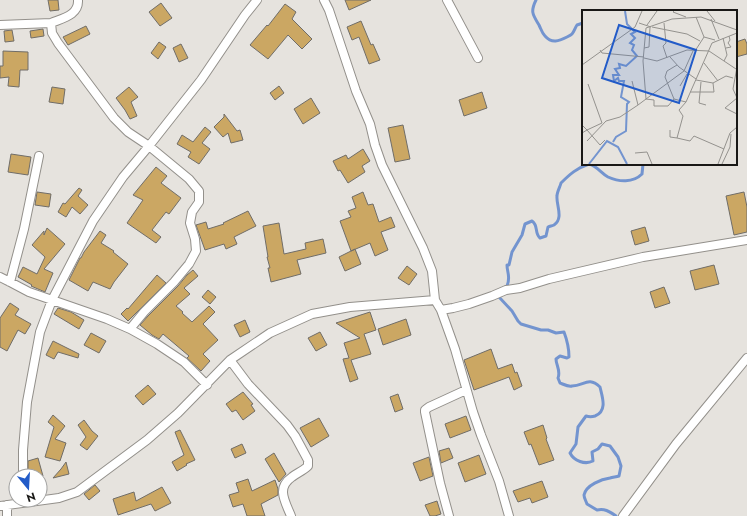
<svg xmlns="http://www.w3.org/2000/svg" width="747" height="516" viewBox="0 0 747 516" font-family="Jost,sans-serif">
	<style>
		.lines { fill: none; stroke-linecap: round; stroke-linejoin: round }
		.stream { stroke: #7394cf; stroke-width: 3 }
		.building { fill: #cba763; stroke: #706d68 }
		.minor-casing { stroke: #93908b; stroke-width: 10 }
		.minor { stroke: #fff; stroke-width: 8 }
		.inset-river { fill: none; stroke: #7394cf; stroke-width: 2 }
		.inset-road { fill: none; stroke: #94928e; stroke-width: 1 }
		.view { fill: #225bc8; fill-opacity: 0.15; stroke: #225bc8; stroke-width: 2 }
		.inset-edge { fill: none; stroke: #191816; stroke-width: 2 }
	</style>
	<rect width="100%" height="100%" fill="#e6e3de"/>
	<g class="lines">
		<path class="stream" d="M 536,0 C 530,12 533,15 539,25 C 541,29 542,33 545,36 C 552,44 559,41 567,37 C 569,36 571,35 572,34 C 574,32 575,28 577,25 L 583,23
			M 505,287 L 507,286 C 511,277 507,273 507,265 L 509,265 L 512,252 L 522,235 L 525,224 L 532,221 C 539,226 534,233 540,238 L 546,236 L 548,227 C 550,226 552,226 554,225 C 564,218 556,205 557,196 C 557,192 560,187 561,183 C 570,174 577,168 589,164 C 597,166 601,173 608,177 C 619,182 633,183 642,174 L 643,164
			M 498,294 L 499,297 L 512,311 L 518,321 L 521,324 L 541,330 L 548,330 L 556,333 L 564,332 C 567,340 569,348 569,357 L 567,358 L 560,356 L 556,359 C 556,365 561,371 558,378 L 560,383 C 563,384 568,387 572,386 C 584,386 588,376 600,387 C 602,396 608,411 595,416 C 592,417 589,417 586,416 L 578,427 L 576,444 L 570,453 C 574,461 585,465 593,461 L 592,452 L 598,449 L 602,444 L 610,446 L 618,457 L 621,466 L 619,476 C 616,477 613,477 610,478 C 602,479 586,485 584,495 C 584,498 586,501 587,504 L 597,510 C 605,508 610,512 616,516"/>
	</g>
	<path class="building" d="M 48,0 L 58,0 L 59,10 L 50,11 Z
		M 345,0 L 371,0 L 349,10 Z
		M 161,3 L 172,18 L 160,26 L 149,12 Z
		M 285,4 L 296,12 L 292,19 L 312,39 L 302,49 L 288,35 L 268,59 L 250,45 L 267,25 L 268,26 Z
		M 361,21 L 371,45 L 373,44 L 380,60 L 369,64 L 359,37 L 352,40 L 347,27 Z
		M 86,26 L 90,34 L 68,45 L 63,37 Z
		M 43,29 L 44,36 L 31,38 L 30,31 Z
		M 12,30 L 14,41 L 5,42 L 4,31 Z
		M 745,39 L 747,44 L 747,54 L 736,57 L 736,42 Z
		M 159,42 L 166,47 L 158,59 L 151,53 Z
		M 181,44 L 188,58 L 179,62 L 173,48 Z
		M 3,51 L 28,52 L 28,70 L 20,70 L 19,87 L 8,86 L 9,77 L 0,78 L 0,66 L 3,66 Z
		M 279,86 L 284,93 L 275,100 L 270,93 Z
		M 52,87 L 65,89 L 63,104 L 49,102 Z
		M 129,87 L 138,97 L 131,102 L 137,116 L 130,119 L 125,110 L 116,98 Z
		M 482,92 L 487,108 L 464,116 L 459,100 Z
		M 311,98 L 320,113 L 303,124 L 294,109 Z
		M 224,114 L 237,131 L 240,130 L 243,140 L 231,143 L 228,133 L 223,137 L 214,127 L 224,117 Z
		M 403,125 L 410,159 L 395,162 L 388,128 Z
		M 205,127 L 211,132 L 202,143 L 210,149 L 199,164 L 188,157 L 191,152 L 177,144 L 182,135 L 193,142 Z
		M 363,149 L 370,161 L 362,166 L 365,172 L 348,183 L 340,170 L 338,171 L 333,161 L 346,155 L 348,159 Z
		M 11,154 L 31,157 L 28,175 L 8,172 Z
		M 156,167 L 167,176 L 161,183 L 181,198 L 169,214 L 166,212 L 152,230 L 161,237 L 156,243 L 127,223 L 143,200 L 133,195 Z
		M 79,188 L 82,190 L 78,196 L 88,205 L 80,214 L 72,207 L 66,217 L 58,212 L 63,203 L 65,204 Z
		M 37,192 L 51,194 L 49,207 L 35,205 Z
		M 363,192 L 368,205 L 373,204 L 379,222 L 391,217 L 395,227 L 381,232 L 388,250 L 375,256 L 370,243 L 351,251 L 340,221 L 351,217 L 348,211 L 356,208 L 352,197 Z
		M 744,192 L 747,207 L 747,232 L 734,235 L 726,196 Z
		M 248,211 L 256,226 L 234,237 L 237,244 L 226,249 L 224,244 L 205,250 L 196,225 L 206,222 L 208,229 L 224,224 L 223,223 Z
		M 279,223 L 284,254 L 306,249 L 305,243 L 323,239 L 326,253 L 297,260 L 301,274 L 271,282 L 268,268 L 270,268 L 267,257 L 268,257 L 263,226 Z
		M 645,227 L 649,241 L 635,245 L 631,231 Z
		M 47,228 L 65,244 L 44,269 L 53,273 L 45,292 L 31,286 L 32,285 L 18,277 L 23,267 L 37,274 L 45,257 L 32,245 L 44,231 L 44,235 Z
		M 100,231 L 106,235 L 101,243 L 114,251 L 113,252 L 128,264 L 114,282 L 110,289 L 93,282 L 88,291 L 69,280 L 80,258 L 81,258 L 84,252 Z
		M 355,249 L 361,264 L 345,271 L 339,257 Z
		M 714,265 L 719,284 L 695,290 L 690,271 Z
		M 407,266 L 417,274 L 409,285 L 398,278 Z
		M 193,270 L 198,276 L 184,288 L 190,294 L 176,306 L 183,312 L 182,313 L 192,322 L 209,306 L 215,312 L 203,324 L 218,340 L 203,354 L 210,361 L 201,371 L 187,358 L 189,356 L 163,334 L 159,339 L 152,335 L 140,325 L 148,316 L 178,286 L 187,275 Z
		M 157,275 L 166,283 L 128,321 L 121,314 L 127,308 L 128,309 Z
		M 664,287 L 670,303 L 655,308 L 650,292 Z
		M 208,290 L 216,297 L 210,304 L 202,297 Z
		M 10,303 L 19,309 L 15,315 L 31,324 L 25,334 L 18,330 L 7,351 L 0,347 L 0,318 Z
		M 58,308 L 71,312 L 84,320 L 79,329 L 54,314 Z
		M 370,312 L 376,330 L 364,334 L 371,354 L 351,360 L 358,379 L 350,382 L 343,359 L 349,358 L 344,343 L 360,338 L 336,323 Z
		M 406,319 L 411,335 L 383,345 L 378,329 Z
		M 245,320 L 250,332 L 240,337 L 234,325 Z
		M 320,332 L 327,345 L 316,351 L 308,338 Z
		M 91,333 L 106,341 L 99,353 L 84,345 Z
		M 53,341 L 79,354 L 78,358 L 58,352 L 54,359 L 46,355 Z
		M 491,349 L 498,369 L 512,364 L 515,373 L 517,372 L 522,386 L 514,390 L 509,377 L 474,390 L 464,360 Z
		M 148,385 L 156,394 L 143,405 L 135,396 Z
		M 243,392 L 253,404 L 251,405 L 255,411 L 243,420 L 236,410 L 232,412 L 226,404 Z
		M 398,394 L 403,409 L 395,412 L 390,397 Z
		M 53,415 L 65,426 L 55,439 L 66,443 L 60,461 L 45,457 L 54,427 L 48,422 Z
		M 466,416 L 471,430 L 450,438 L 445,424 Z
		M 319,418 L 329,436 L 311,447 L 300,428 Z
		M 84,420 L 92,431 L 98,436 L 87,450 L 80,445 L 86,437 L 78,425 Z
		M 543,425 L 547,438 L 546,439 L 554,460 L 539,465 L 531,444 L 529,445 L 524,432 Z
		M 180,430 L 195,460 L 186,464 L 187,465 L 177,471 L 172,462 L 184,455 L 175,432 Z
		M 242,444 L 246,453 L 235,458 L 231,449 Z
		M 449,448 L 453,458 L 441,463 L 439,451 Z
		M 274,453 L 286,474 L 279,482 L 265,459 Z
		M 479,455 L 486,474 L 465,482 L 458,463 Z
		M 429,457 L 433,476 L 420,481 L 413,463 Z
		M 38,458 L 43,476 L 31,476 L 30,472 L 29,473 L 28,471 L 28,461 Z
		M 66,462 L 69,474 L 53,478 L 61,469 Z
		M 248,479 L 252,491 L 275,480 L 278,489 L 278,495 L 261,504 L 265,516 L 247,516 L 243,504 L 233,507 L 229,495 L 239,492 L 236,483 Z
		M 542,481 L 548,497 L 532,503 L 530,498 L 518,502 L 513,491 Z
		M 95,485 L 100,491 L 89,500 L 84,494 Z
		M 162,487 L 171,503 L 155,511 L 151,504 L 118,515 L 113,499 L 134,492 L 136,501 Z
		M 437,501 L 441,514 L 435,516 L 430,516 L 425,505 Z"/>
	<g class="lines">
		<defs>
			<path id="minor" d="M 324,0 L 329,10 L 356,91 L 370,124 L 375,145 L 382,165 L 423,248 L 432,271 L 435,300 L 441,310 L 455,349 L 473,412 L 481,435 L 499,481 L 509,516
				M 447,0 L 478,58
				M 51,23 C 63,18 79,15 78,0
				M 0,25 L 51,23 L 52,33 L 58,43 L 114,118 L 128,132 L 149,146 L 189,179 L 199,191 L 199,202 L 192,212 L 190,223 L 195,239 L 196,251 L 189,264 L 174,282 L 144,312 L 130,329
				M 0,277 L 10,282 L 29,292 L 107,319 L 130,329 L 157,344 L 184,362 L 207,385
				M 10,282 L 24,229 L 39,156
				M 441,310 L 453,308 L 469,304 L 492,296 L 506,290 L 520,288 L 549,279 L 643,257 L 747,240
				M 230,360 L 248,384 L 287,425 L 295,436 L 308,460 L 308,466 C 303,471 297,473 292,477 C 276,488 285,501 291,516
				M 23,476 L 23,450 L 27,402 L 40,332 L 52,300 L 93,221 L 123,177 L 149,146 L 201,80 L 245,15 L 257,0
				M 7,505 L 7,516
				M 0,506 L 59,498 L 77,492 L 147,440 L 178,413 L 230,360 L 270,333 L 312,314 L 350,307 L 435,300
				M 449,516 L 440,483 L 425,412 L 425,410 L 429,407 L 466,390
				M 623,516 L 676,444 L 747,358"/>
		</defs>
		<use href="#minor" class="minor-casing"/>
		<use href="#minor" class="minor"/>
	</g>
	<g transform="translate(582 10)">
		<rect width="155" height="155" fill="#e6e3de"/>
		<path class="inset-river" d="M 31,132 L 34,127 L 44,121 L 45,94 L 47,92 L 39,87 L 42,71 L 37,71 L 36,68 L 32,71 L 31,65 L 37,65 L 33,59 L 38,58 L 37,54 L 44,56 L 55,46 L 50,40 L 52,35 L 48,33 L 53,28 L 49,24 L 53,22 L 45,14 L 43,1M 7,154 L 25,131 L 36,137 L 45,154"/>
		<path class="inset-road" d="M 92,1 L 91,2 L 104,7M 125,1 L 133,11M 114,7 L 122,27 L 133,30M 129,9 L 137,29M 57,13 L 69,17M 82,13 L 84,33 L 81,36 L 85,48M 65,15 L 75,1M 70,17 L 105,24 L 118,31M 141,28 L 145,45 L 142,51M 62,38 L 67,37 L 68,17M 144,38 L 149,37 L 146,33 L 148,30 L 147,26M 18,40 L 20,43 L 62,47M 111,41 L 102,61 L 64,89 L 61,51 L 64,18 L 90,9 L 119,7 L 155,20M 113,41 L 122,27M 88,47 L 97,57 L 114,69M 62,48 L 75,51 L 105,40 L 127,41 L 154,59M 122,53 L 136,71M 0,55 L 53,17 L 60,1M 95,55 L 85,61 L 83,67 L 92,89 L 104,92 L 130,33 L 155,23M 155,57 L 151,79 L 155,88M 114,70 L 131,73 L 144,66 L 151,68M 50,71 L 56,95 L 64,89 L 72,90 L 72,96 L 86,96 L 92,89M 119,72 L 117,93 L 124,95M 6,74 L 20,113M 98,76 L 105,64M 108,82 L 132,82 L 131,73M 155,88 L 143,98 L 155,104M 0,115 L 5,120 L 20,113M 88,120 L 88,127 L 95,128 L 101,106 L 97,100 L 104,92M 0,123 L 5,120 L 18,135 L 23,130M 95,128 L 108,131 L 112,126 L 142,139M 5,131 L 24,111 L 38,107 L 56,95M 53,143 L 65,142 L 70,154M 136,154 L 148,123 L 155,117M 140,154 L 148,137 L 149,124"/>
		<path class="view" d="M 37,15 L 114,40 L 97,93 L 20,68 Z"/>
		<rect width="155" height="155" class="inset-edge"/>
	</g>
	<g transform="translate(28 488) rotate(162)"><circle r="19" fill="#ffffff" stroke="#a3a3a2"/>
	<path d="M0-3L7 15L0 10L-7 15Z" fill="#225bc8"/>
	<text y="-6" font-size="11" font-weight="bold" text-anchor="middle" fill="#191816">N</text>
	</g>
</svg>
